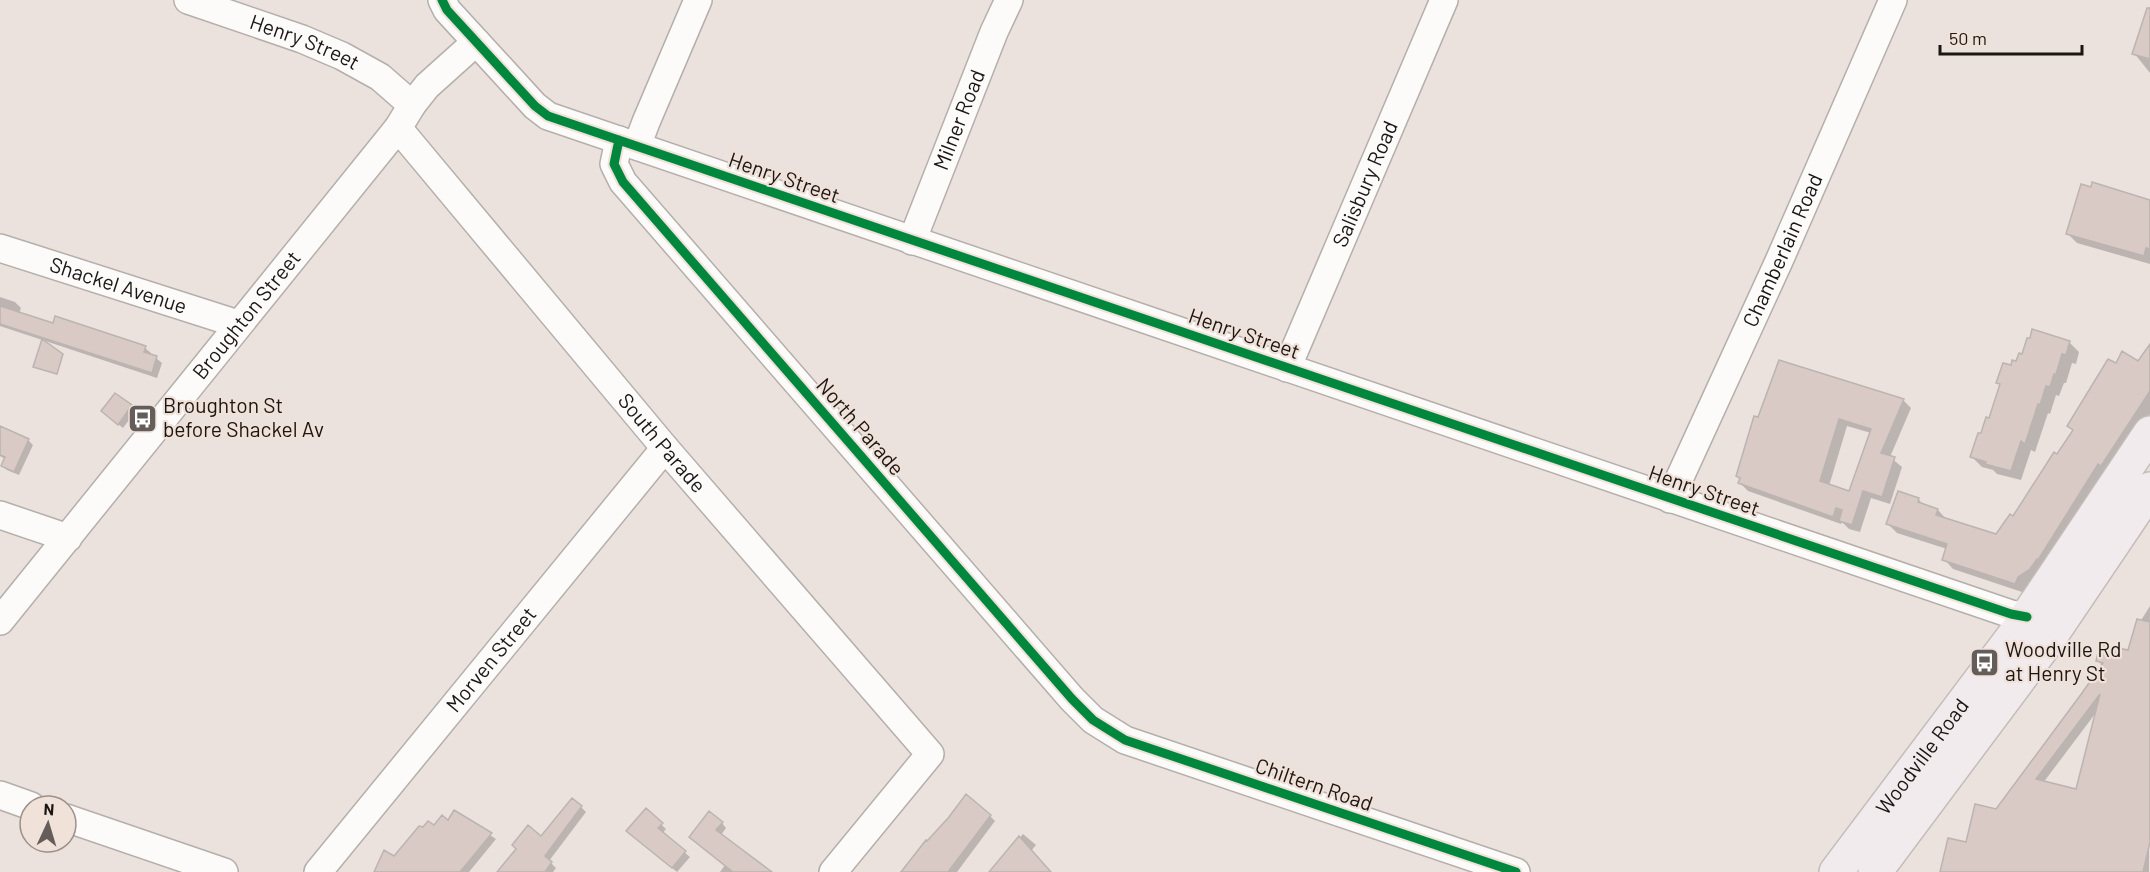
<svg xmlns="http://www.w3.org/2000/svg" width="2150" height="872" viewBox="0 0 2150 872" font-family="Barlow,sans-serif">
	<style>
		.shadow { fill: #0003; fill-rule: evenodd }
		.building { fill: #d9cac5; stroke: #bbb4b1; stroke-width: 1.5; fill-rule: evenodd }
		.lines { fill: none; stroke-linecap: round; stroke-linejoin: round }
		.minor-casing { stroke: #b5afab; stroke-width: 30 }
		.major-casing { stroke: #c1bdbb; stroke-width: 36 }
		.minor { stroke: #fcfbfa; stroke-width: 27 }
		.major { stroke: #f1ebed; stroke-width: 33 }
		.cycleway-casing { stroke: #f0e1d9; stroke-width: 13 }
		.cycleway { stroke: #00873e; stroke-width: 9 }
		.labels { text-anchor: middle; stroke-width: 4.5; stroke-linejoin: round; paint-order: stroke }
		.street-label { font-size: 21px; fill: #1b1613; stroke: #f0e1d9 }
		.poi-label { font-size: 21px; fill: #1b1613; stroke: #f0e1d9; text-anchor: start }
	</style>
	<rect width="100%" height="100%" fill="#ebe2de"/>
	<path class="shadow" d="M 2150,19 L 2150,73 L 2134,53 Z
		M 2150,201 L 2150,264 L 2077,243 L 2067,233 Z
		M 0,297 L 15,302 L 21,308 L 19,314 L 54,325 L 145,348 L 151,353 L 150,355 L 156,358 L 162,363 L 157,378 L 0,326 Z
		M 2069,342 L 2079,352 L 2076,364 L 2072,363 L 2066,383 L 2064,383 L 2059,396 L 2056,395 L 2050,414 L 2048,413 L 2035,452 L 2031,450 L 2021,480 L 1997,474 L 1993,470 L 1982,467 L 1972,457 L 1990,419 L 2001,385 L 1998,382 L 2017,363 Z
		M 2150,362 L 2150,414 L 2039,578 L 2027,587 L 2025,593 L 1953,569 L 1944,559 L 1947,549 L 1897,533 L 1888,524 L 1919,500 L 1925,506 L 1938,510 L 1947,520 L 1997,535 L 2014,519 L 2074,431 L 2069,426 L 2116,365 Z
		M 116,395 L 136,411 L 123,428 L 108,416 Z
		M 1903,400 L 1911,408 L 1890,457 L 1902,467 L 1890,504 L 1871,498 L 1860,532 L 1849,529 L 1842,522 L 1841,524 L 1748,491 L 1740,483 L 1741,479 L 1738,476 L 1755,418 ZM 1847,426 L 1871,433 L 1850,493 L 1829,486 Z
		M 0,428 L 28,440 L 33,445 L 19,475 L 7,470 L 3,466 L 5,459 L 0,456 Z
		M 2150,606 L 2149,872 L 1941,872 L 1996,811 L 2103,666 L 2097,660 L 2129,652 L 2140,622 ZM 2098,710 L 2077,791 L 2043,783 Z
		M 581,807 L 586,812 L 549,861 L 556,868 L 553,872 L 499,872 Z
		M 646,810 L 666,829 L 662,834 L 690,857 L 677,872 L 633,836 Z
		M 455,812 L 496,839 L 469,872 L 376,872 L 435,827 L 448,823 Z
		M 990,816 L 995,821 L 957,872 L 900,872 L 926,842 Z
		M 722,823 L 726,828 L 721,835 L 769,872 L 720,872 L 725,865 L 696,841 Z
		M 1023,834 L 1036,845 L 1031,851 L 1049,872 L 991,872 Z"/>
	<path class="building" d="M 2147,8 L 2150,8 L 2150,59 L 2132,54 Z
		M 2092,182 L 2150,200 L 2150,249 L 2146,248 L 2144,256 L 2066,234 L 2081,184 L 2091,187 Z
		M 0,306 L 53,323 L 55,316 L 146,346 L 144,352 L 157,356 L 152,373 L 0,324 Z
		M 2032,329 L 2070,341 L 2066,355 L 2062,354 L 2056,374 L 2054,374 L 2050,387 L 2046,386 L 2040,405 L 2038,404 L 2025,444 L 2021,441 L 2011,471 L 1985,464 L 1986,462 L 1970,457 L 1978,433 L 1981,433 L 1986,417 L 1989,418 L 2000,384 L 1996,383 L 2003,363 L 2011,365 L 2012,360 L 2016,361 L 2019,353 L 2022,354 L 2027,338 L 2030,338 Z
		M 42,339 L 63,354 L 57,374 L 33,367 Z
		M 2150,344 L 2150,391 L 2101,466 L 2098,464 L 2038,560 L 2037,559 L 2030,569 L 2018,577 L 2015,584 L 1942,560 L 1947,544 L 1886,524 L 1898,491 L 1919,498 L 1918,502 L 1938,509 L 1936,515 L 1996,534 L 2010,514 L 2013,516 L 2054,452 L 2057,454 L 2073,430 L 2067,426 L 2108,359 L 2116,363 L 2122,351 L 2138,361 Z
		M 1779,360 L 1904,399 L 1881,453 L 1895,457 L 1882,497 L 1863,491 L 1852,525 L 1839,521 L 1842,510 L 1836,508 L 1833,517 L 1738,483 L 1740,478 L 1736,476 L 1754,416 L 1758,417 ZM 1839,419 L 1871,429 L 1849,491 L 1820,481 Z
		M 115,393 L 132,405 L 118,425 L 101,411 Z
		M 0,426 L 29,439 L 14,472 L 1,466 L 5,457 L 0,455 Z
		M 2137,619 L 2150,622 L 2150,842 L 2143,872 L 1940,872 L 1948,838 L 1966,842 L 1975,804 L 1996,809 L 2082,693 L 2103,663 L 2096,661 L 2100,644 L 2128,650 ZM 2100,694 L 2076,789 L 2036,779 Z
		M 966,794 L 991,815 L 948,872 L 901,872 L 926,840 L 927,841 L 949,817 Z
		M 572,798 L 582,806 L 545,856 L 552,862 L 545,872 L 497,872 L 516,849 L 512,845 L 528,825 L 541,836 Z
		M 646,808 L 663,823 L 658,828 L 686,851 L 672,868 L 626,831 Z
		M 454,810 L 492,833 L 460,872 L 374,872 L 384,850 L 394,856 L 419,826 L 423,827 L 428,821 L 434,825 L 442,815 L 448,820 Z
		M 709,811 L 723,822 L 716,830 L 772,872 L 733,872 L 689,837 Z
		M 1019,836 L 1051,872 L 989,872 Z"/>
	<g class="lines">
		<defs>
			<g id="minor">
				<path id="s1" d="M 188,0 L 302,39 L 342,56 L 380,77 L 412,105"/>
				<path d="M 442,0 L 447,10 L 535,106 L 548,116 L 2011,614 L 2027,617"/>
				<path id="s2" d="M 398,128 L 665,448 L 930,754 L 833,872"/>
				<path d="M 619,140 L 614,164 L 623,182 L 1072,699 L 1093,720 L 1125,740 L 1516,872"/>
				<path d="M 637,146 L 646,122 L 698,0"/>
				<path id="s3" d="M 912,241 L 994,32 L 1009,0"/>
				<path id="s4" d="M 0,248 L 238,324"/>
				<path id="s5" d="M 1287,368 L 1444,0"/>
				<path id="s6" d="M 1670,499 L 1779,261 L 1893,0"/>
				<path d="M 0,515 L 68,538"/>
				<path id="s7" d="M 0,621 L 398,128 L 412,105 L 427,86 L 476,42"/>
				<path d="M 0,795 L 31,806"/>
				<path d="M 66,818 L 224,872"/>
				<path id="s8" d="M 318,872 L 665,448"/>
			</g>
			<g id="major">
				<path id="s9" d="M 1836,872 L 2018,630 L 2150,433"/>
				<path d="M 1875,872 L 2046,643 L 2150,489"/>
			</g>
		</defs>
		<use href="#minor" class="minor-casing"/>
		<use href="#major" class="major-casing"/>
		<use href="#minor" class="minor"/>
		<use href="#major" class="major"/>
		<defs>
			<path id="cycleway" d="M 442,0 L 447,10 L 535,106 L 548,116 L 2011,614 L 2027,617
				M 619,140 L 614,164 L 623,182 L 1072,699 L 1093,720 L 1125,740 L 1516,872"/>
		</defs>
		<use href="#cycleway" class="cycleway-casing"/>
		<use href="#cycleway" class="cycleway"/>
	</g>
	<defs>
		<symbol id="bus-square" viewBox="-11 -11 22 22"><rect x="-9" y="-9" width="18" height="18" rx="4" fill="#645d5a" stroke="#f0e1d9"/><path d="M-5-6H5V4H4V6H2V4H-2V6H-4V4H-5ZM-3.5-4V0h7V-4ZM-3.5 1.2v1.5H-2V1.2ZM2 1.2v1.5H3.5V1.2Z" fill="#fff"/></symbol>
	</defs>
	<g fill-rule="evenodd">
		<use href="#bus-square" x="126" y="402" width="33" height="33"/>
		<use href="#bus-square" x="1968" y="646" width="33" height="33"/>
	</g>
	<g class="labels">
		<g class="street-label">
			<text dy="7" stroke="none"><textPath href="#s1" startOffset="124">Henry Street</textPath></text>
			<text dy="7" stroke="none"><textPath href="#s3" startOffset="130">Milner Road</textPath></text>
			<text transform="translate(784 178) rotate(19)" y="7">Henry Street</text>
			<text dy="7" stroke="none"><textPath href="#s5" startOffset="200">Salisbury Road</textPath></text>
			<text dy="7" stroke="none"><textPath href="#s6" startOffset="273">Chamberlain Road</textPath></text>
			<text dy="7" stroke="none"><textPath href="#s4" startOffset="124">Shackel Avenue</textPath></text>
			<text dy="7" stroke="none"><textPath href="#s7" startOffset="393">Broughton Street</textPath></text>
			<text transform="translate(1244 334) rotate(19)" y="7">Henry Street</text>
			<text transform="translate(860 427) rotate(49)" y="7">North Parade</text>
			<text dy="7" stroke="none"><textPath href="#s2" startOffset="411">South Parade</textPath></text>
			<text transform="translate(1704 491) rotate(19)" y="7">Henry Street</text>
			<text dy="7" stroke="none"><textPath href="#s8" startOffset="274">Morven Street</textPath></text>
			<text dy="7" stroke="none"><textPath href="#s9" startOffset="144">Woodville Road</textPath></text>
			<text transform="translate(1314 785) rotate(19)" y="7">Chiltern Road</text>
		</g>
		<g class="poi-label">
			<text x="163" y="413">Broughton St<tspan x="163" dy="24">before Shackel Av</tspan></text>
			<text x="2005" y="657">Woodville Rd<tspan x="2005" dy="24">at Henry St</tspan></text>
		</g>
	</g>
	<g transform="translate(48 824) rotate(4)"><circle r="28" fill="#f0e1d9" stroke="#9b908a" stroke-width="1.5"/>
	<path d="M0-4.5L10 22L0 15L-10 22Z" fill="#645d5a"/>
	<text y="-9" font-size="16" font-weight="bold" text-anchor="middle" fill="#1b1613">N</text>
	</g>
	<path d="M1940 45v9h142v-9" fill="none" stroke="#1b1613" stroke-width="3"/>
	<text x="1949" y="45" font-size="18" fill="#1b1613" stroke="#f0e1d9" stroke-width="4.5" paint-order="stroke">50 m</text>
</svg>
